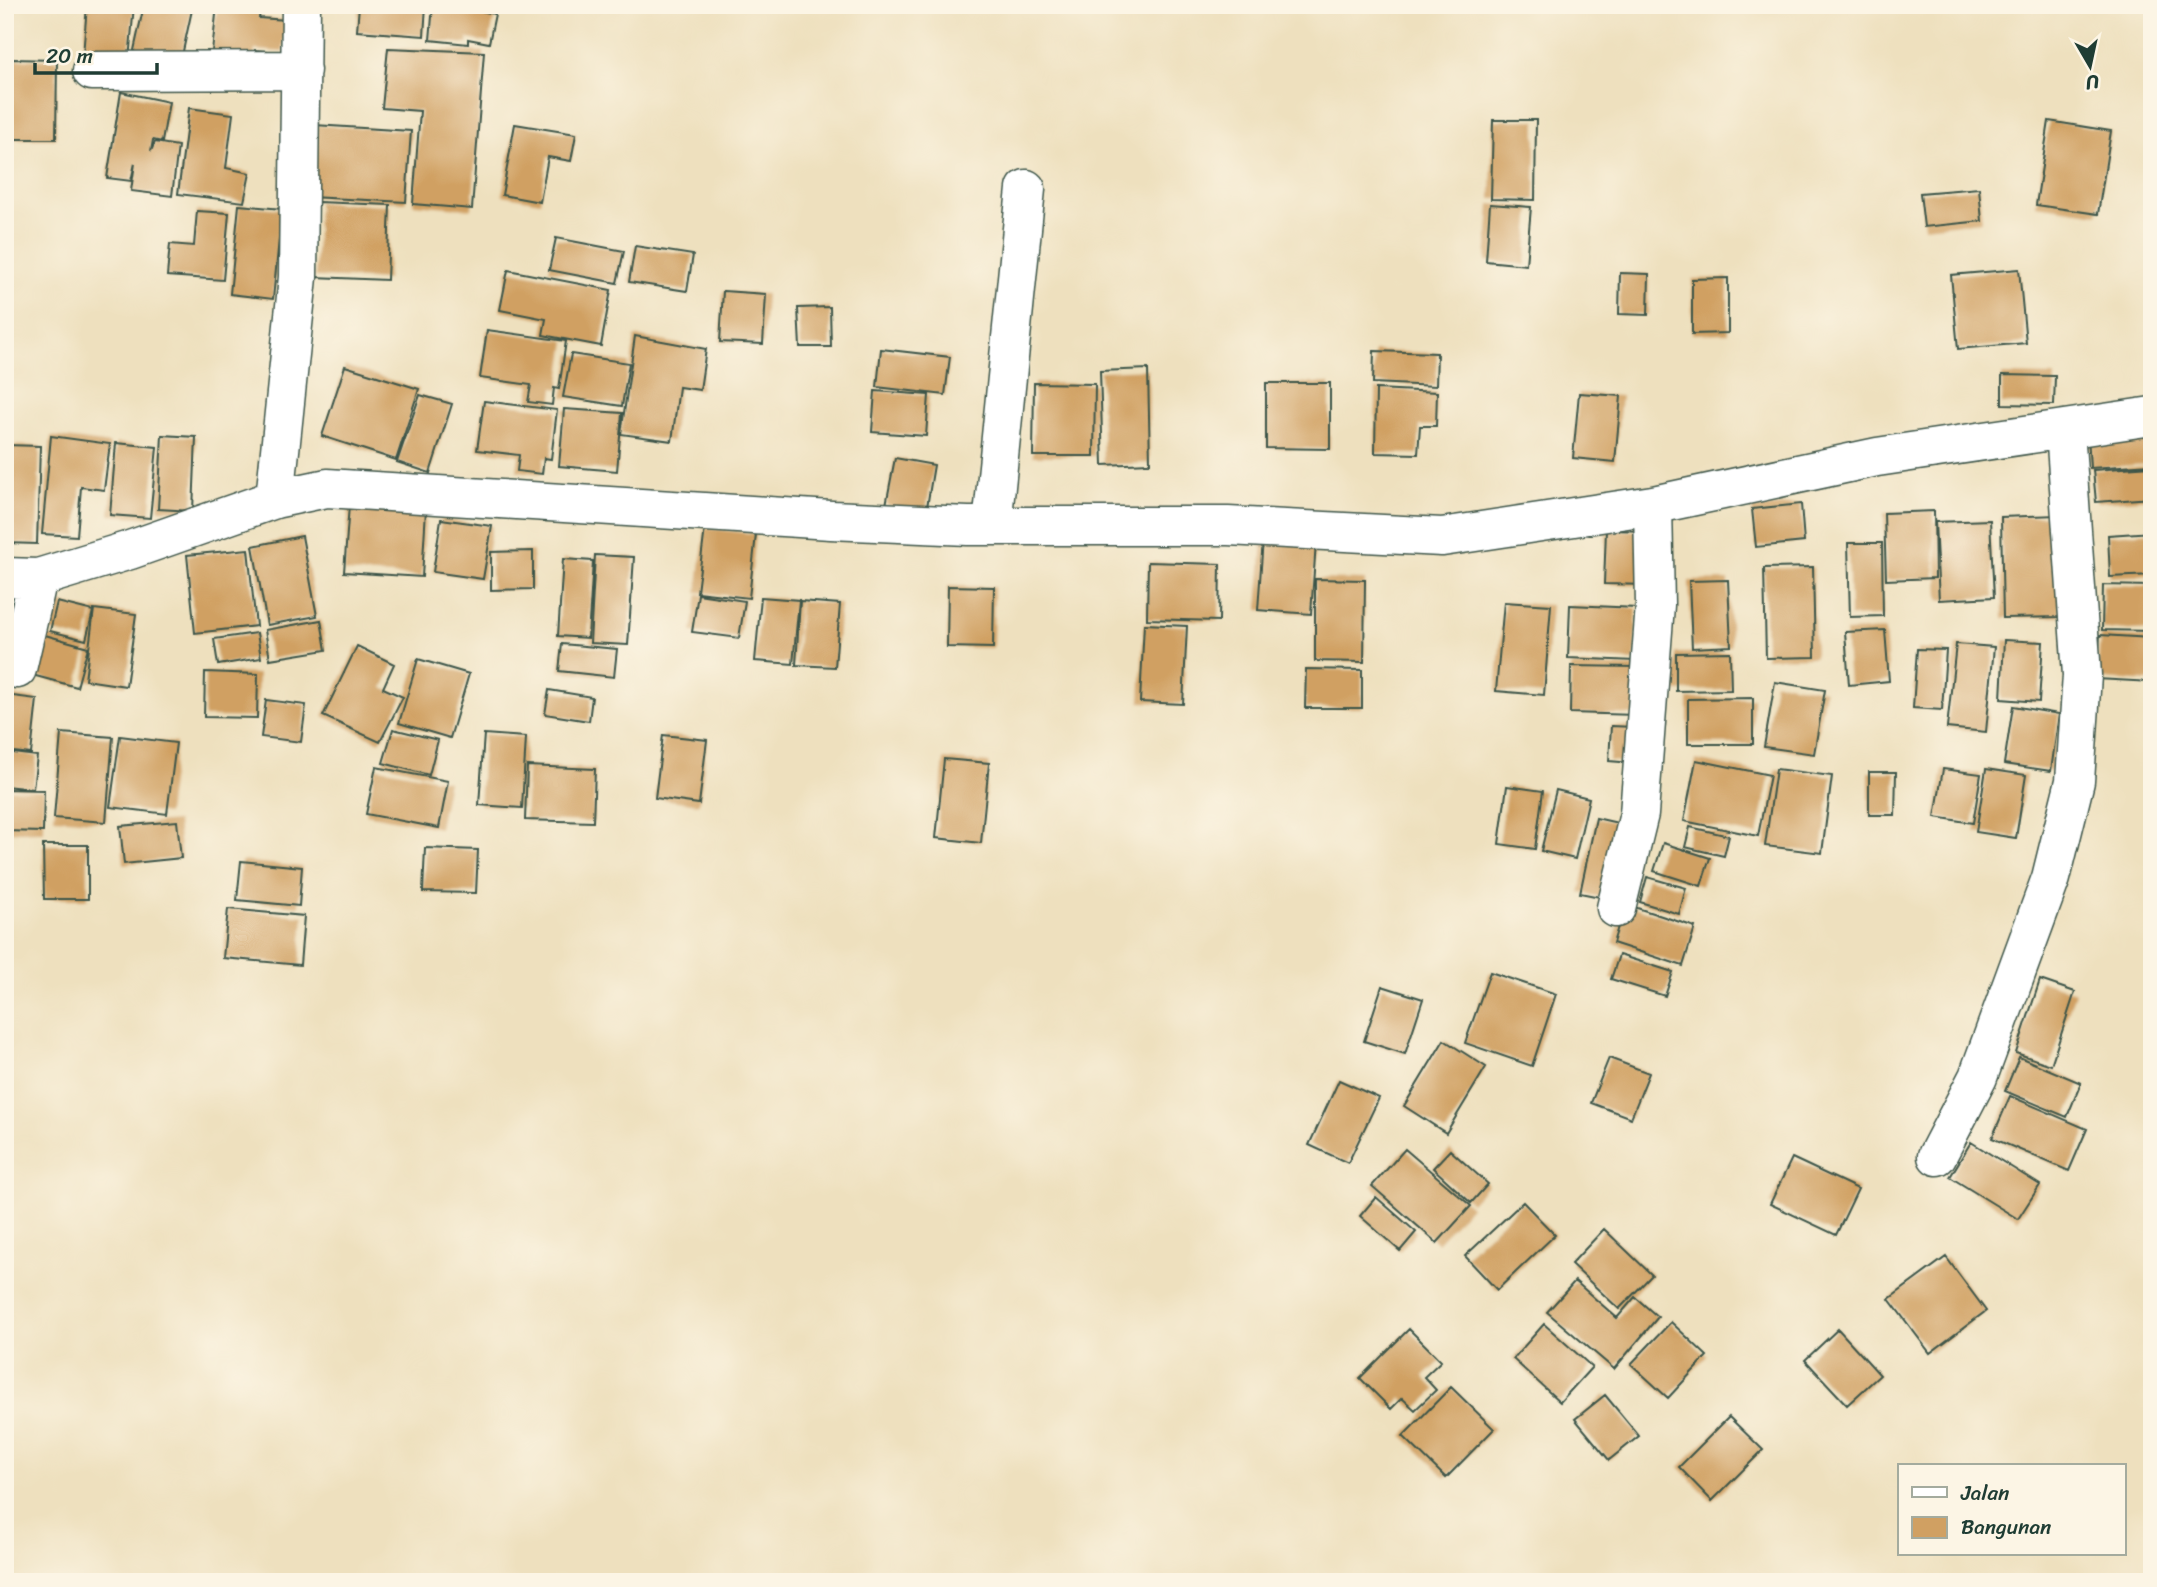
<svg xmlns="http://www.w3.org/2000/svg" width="2157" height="1587" viewBox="0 0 2157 1587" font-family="Sriracha,sans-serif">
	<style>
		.building { fill: #d0a062 }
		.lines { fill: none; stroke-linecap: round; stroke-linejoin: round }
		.minor-casing { stroke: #3e5549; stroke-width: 41 }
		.minor { stroke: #fff; stroke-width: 38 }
	</style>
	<rect width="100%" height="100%" fill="#fcf5e5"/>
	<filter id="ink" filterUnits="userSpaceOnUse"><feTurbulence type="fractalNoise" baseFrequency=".0143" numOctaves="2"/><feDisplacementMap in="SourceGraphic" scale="14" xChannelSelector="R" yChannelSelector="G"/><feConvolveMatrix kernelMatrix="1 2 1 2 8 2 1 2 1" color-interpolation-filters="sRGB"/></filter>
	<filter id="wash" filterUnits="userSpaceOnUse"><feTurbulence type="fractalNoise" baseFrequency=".00686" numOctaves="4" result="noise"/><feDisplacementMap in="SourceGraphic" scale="28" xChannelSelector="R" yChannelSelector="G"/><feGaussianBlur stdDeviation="1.57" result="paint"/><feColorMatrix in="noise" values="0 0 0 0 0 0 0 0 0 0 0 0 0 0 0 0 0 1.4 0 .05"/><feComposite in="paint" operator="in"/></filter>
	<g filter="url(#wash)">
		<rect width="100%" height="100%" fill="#eee0be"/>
		<g id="blocks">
			<path class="building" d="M 87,5 L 134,5 L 129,60 L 83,56 Z
				M 144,5 L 193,5 L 180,65 L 133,55 Z
				M 217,5 L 261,6 L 259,18 L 287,20 L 283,52 L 255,50 L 254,57 L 212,52 Z
				M 359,5 L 426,5 L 424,36 L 357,31 Z
				M 433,5 L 471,5 L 471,9 L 495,14 L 489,43 L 468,39 L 468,44 L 430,40 Z
				M 388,48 L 484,52 L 472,209 L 413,204 L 420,111 L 382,108 Z
				M 11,59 L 57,60 L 56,139 L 9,139 Z
				M 121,92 L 169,102 L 162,142 L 153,140 L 151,151 L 155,142 L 178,146 L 172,196 L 131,191 L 135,163 L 131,181 L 107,178 Z
				M 189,108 L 233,114 L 226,168 L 250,173 L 244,202 L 178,194 Z
				M 1493,120 L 1536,120 L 1535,200 L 1491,199 Z
				M 2049,121 L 2111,131 L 2098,214 L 2036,205 Z
				M 515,124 L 576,134 L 571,161 L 548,157 L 540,202 L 502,195 Z
				M 314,125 L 411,131 L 406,202 L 310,197 Z
				M 1979,188 L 1982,221 L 1924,227 L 1920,193 Z
				M 318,202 L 390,205 L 387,280 L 315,277 Z
				M 1490,204 L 1531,207 L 1526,265 L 1486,261 Z
				M 239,205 L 282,209 L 273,299 L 230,294 Z
				M 197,211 L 229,213 L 223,280 L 167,276 L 170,244 L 194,246 Z
				M 556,238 L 624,251 L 617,283 L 549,270 Z
				M 635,246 L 693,255 L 687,291 L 629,282 Z
				M 2019,269 L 2026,343 L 1958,349 L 1951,275 Z
				M 508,270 L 611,290 L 601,346 L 543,335 L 546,319 L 500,310 Z
				M 1620,273 L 1649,274 L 1648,315 L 1619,314 Z
				M 1728,278 L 1728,333 L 1692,334 L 1692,279 Z
				M 723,291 L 766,294 L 763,344 L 720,342 Z
				M 830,307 L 831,347 L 800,347 L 798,308 Z
				M 487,330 L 566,341 L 559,389 L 554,388 L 552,405 L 528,402 L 531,385 L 480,378 Z
				M 635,336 L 706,349 L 700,390 L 679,387 L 672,441 L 621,434 Z
				M 881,349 L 950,357 L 945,395 L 877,387 Z
				M 1374,351 L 1437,353 L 1436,386 L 1373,383 Z
				M 571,354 L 629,363 L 622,406 L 563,397 Z
				M 345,366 L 419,389 L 396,460 L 322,436 Z
				M 1148,369 L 1150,463 L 1103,465 L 1100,371 Z
				M 2002,375 L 2055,376 L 2054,405 L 2002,404 Z
				M 1034,383 L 1095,384 L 1094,456 L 1033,456 Z
				M 1266,383 L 1330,383 L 1330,449 L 1266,448 Z
				M 1376,389 L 1437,392 L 1436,426 L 1420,426 L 1418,454 L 1375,453 Z
				M 875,391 L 929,395 L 926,436 L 872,432 Z
				M 1579,393 L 1621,396 L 1615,462 L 1573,458 Z
				M 420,395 L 452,404 L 430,473 L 397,462 Z
				M 484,401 L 557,410 L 551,459 L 544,458 L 542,474 L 517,471 L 519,455 L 477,450 Z
				M 564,409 L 622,413 L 617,471 L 559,466 Z
				M 2152,430 L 2152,464 L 2090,468 L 2088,434 Z
				M 162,435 L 196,437 L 193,511 L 158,509 Z
				M 51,436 L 110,444 L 104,490 L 81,487 L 77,536 L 42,534 Z
				M 116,443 L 157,447 L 150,518 L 110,515 Z
				M 5,445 L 40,446 L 37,544 L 5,543 Z
				M 895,458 L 934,465 L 926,513 L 886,505 Z
				M 2152,466 L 2152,498 L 2096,502 L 2093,470 Z
				M 1801,504 L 1804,542 L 1756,547 L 1752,509 Z
				M 349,505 L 426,509 L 422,577 L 344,572 Z
				M 1934,511 L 1935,578 L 1886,580 L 1884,513 Z
				M 2058,515 L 2060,617 L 2003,618 L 2001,517 Z
				M 441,519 L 492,526 L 483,579 L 433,572 Z
				M 1990,520 L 1994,597 L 1939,600 L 1935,522 Z
				M 705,528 L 756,534 L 749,598 L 697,592 Z
				M 1606,530 L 1652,531 L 1651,585 L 1604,584 Z
				M 2152,532 L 2152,575 L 2110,577 L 2108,535 Z
				M 302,536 L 317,616 L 267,625 L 253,546 Z
				M 1263,538 L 1316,542 L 1311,614 L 1258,610 Z
				M 1848,543 L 1882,543 L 1883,616 L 1850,617 Z
				M 248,549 L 256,626 L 195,633 L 187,555 Z
				M 533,551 L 533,589 L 491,590 L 491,552 Z
				M 595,555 L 634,557 L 628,645 L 590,643 Z
				M 563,559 L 593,561 L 588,638 L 558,636 Z
				M 1148,562 L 1220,564 L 1219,621 L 1147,619 Z
				M 1813,567 L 1815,657 L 1766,658 L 1764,568 Z
				M 1315,579 L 1365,580 L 1364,662 L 1315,661 Z
				M 1728,580 L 1731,646 L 1692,648 L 1689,581 Z
				M 2103,585 L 2152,586 L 2152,631 L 2102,630 Z
				M 948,586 L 994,587 L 993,648 L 947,647 Z
				M 698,594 L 745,601 L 739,638 L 692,632 Z
				M 761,597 L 799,600 L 793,664 L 755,661 Z
				M 800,601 L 840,604 L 835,667 L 796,665 Z
				M 57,602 L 93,611 L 86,640 L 50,631 Z
				M 1504,602 L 1551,605 L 1544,695 L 1496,691 Z
				M 1570,605 L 1637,608 L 1635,661 L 1568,658 Z
				M 94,609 L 136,614 L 126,686 L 85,680 Z
				M 321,620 L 326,650 L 270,659 L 265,630 Z
				M 1144,624 L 1187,626 L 1183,704 L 1140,702 Z
				M 27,630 L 88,647 L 77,687 L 17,671 Z
				M 1885,630 L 1889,681 L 1849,685 L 1845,632 Z
				M 257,633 L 261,658 L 218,665 L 214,639 Z
				M 2100,635 L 2152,638 L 2152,682 L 2097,679 Z
				M 2004,640 L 2043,642 L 2039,702 L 2001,699 Z
				M 562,644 L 617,649 L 614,677 L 559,671 Z
				M 1956,644 L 1994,647 L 1986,732 L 1947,728 Z
				M 357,646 L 394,664 L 383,688 L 403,697 L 380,742 L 323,716 Z
				M 1917,649 L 1946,650 L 1942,710 L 1913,708 Z
				M 1730,652 L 1731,690 L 1676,691 L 1676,653 Z
				M 418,659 L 469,674 L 450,738 L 399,723 Z
				M 1571,666 L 1637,667 L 1636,715 L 1570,713 Z
				M 1306,669 L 1362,670 L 1362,708 L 1305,708 Z
				M 205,672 L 258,674 L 257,718 L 204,717 Z
				M 1775,682 L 1825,690 L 1814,754 L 1764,747 Z
				M 549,690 L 592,697 L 589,721 L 545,714 Z
				M 5,695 L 37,699 L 31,754 L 5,751 Z
				M 1753,698 L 1753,744 L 1688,744 L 1688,699 Z
				M 266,700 L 306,705 L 301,742 L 261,737 Z
				M 2013,706 L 2059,714 L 2051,771 L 2004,764 Z
				M 1611,726 L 1634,727 L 1632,763 L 1609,761 Z
				M 393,729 L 438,740 L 429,775 L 383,763 Z
				M 61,733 L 113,737 L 106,822 L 54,818 Z
				M 484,734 L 526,737 L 522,808 L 479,805 Z
				M 663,735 L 707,740 L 699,804 L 655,798 Z
				M 120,736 L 176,743 L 167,814 L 110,807 Z
				M 5,752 L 37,756 L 33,789 L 5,786 Z
				M 944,759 L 989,763 L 981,843 L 936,838 Z
				M 1696,760 L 1770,775 L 1758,836 L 1684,821 Z
				M 527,766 L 595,769 L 593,822 L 525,820 Z
				M 376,767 L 448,781 L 439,828 L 366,814 Z
				M 1776,769 L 1832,776 L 1822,853 L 1765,846 Z
				M 1943,769 L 1981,774 L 1973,823 L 1935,817 Z
				M 1986,769 L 2026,775 L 2016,838 L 1976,832 Z
				M 1869,772 L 1896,772 L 1895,815 L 1869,815 Z
				M 1507,786 L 1543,791 L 1535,849 L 1499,844 Z
				M 5,789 L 44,790 L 43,832 L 5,831 Z
				M 1556,790 L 1589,798 L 1575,859 L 1541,851 Z
				M 1596,818 L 1631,826 L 1615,900 L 1580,893 Z
				M 177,821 L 181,858 L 124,864 L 120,826 Z
				M 1690,827 L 1729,836 L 1724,856 L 1685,847 Z
				M 1663,843 L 1710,858 L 1701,886 L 1654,871 Z
				M 43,845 L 88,845 L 88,899 L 44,899 Z
				M 425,848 L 478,850 L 476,893 L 423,892 Z
				M 241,861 L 302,867 L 299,906 L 237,900 Z
				M 1647,877 L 1686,888 L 1679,914 L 1640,902 Z
				M 1625,904 L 1695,927 L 1683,966 L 1613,943 Z
				M 228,909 L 304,916 L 300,965 L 223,958 Z
				M 1619,955 L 1673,972 L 1665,996 L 1611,979 Z
				M 1490,972 L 1556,994 L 1532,1066 L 1465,1043 Z
				M 2040,980 L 2075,992 L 2051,1065 L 2016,1053 Z
				M 1382,986 L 1423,999 L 1405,1054 L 1364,1041 Z
				M 1444,1040 L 1486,1067 L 1446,1133 L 1404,1106 Z
				M 2019,1057 L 2081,1083 L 2067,1117 L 2005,1091 Z
				M 1609,1058 L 1649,1073 L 1631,1118 L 1591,1103 Z
				M 1339,1080 L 1379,1098 L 1348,1163 L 1309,1145 Z
				M 2010,1096 L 2087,1129 L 2069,1171 L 1992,1138 Z
				M 1971,1142 L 2040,1185 L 2018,1219 L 1950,1177 Z
				M 1405,1149 L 1471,1206 L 1437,1243 L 1372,1186 Z
				M 1450,1150 L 1488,1184 L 1471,1203 L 1433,1168 Z
				M 1792,1158 L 1858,1189 L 1836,1235 L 1770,1204 Z
				M 1376,1197 L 1416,1232 L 1400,1251 L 1360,1216 Z
				M 1523,1202 L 1555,1235 L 1497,1290 L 1465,1256 Z
				M 1604,1229 L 1652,1275 L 1619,1309 L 1571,1264 Z
				M 1946,1257 L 1986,1311 L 1930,1353 L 1889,1299 Z
				M 1575,1281 L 1617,1318 L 1635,1297 L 1658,1317 L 1614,1369 L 1547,1312 Z
				M 1671,1322 L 1707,1356 L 1668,1398 L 1631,1364 Z
				M 1544,1324 L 1592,1367 L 1560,1402 L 1513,1359 Z
				M 1409,1329 L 1441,1361 L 1424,1377 L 1436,1390 L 1415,1410 L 1402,1398 L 1391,1409 L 1360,1378 Z
				M 1838,1329 L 1880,1375 L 1847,1405 L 1805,1360 Z
				M 1451,1387 L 1494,1429 L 1446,1478 L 1403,1436 Z
				M 1605,1395 L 1639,1436 L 1609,1460 L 1575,1419 Z
				M 1729,1417 L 1763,1450 L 1712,1501 L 1679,1467 Z"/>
		</g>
	</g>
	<g filter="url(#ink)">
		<use href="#blocks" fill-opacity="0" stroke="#3e5549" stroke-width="2"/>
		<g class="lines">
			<defs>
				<path id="minor" d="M 92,71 L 301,70
					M 275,499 L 298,277 L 301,5
					M 992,526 L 1026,189
					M 5,577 L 38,578 L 130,550 L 275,499 L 327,488 L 831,520 L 968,526 L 1228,526 L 1442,537 L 1653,505 L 1877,457 L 2152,416
					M 17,669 L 38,578
					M 1616,908 L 1639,814 L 1655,605 L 1653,505
					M 1937,1156 L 1978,1077 L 2051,878 L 2075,781 L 2082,675 L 2065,430"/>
			</defs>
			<use href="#minor" class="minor-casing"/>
			<use href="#minor" class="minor"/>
		</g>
	</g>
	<rect width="2157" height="1587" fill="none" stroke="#fcf5e5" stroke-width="28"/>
	<rect x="1898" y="1464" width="228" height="91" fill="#fcf5e5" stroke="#a4ab9e" stroke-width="2"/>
	<rect x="1912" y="1487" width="35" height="10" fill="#ffffff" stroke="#a4ab9e" stroke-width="2"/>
	<text x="1961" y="1500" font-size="21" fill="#1f3d34">Jalan</text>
	<rect x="1912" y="1517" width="35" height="21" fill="#d0a062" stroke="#a4ab9e" stroke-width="2"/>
	<text x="1961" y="1534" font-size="21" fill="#1f3d34">Bangunan</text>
	<g transform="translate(2090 66) rotate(171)" stroke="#fcf5e5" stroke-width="5" paint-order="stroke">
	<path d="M0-5L12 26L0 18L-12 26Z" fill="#1f3d34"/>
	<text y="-10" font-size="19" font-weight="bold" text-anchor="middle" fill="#1f3d34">U</text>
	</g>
	<path d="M35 63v10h122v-10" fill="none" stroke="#1f3d34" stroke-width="3.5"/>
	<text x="46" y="63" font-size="21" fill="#1f3d34" stroke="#fcf5e5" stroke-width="5" paint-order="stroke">20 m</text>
</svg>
